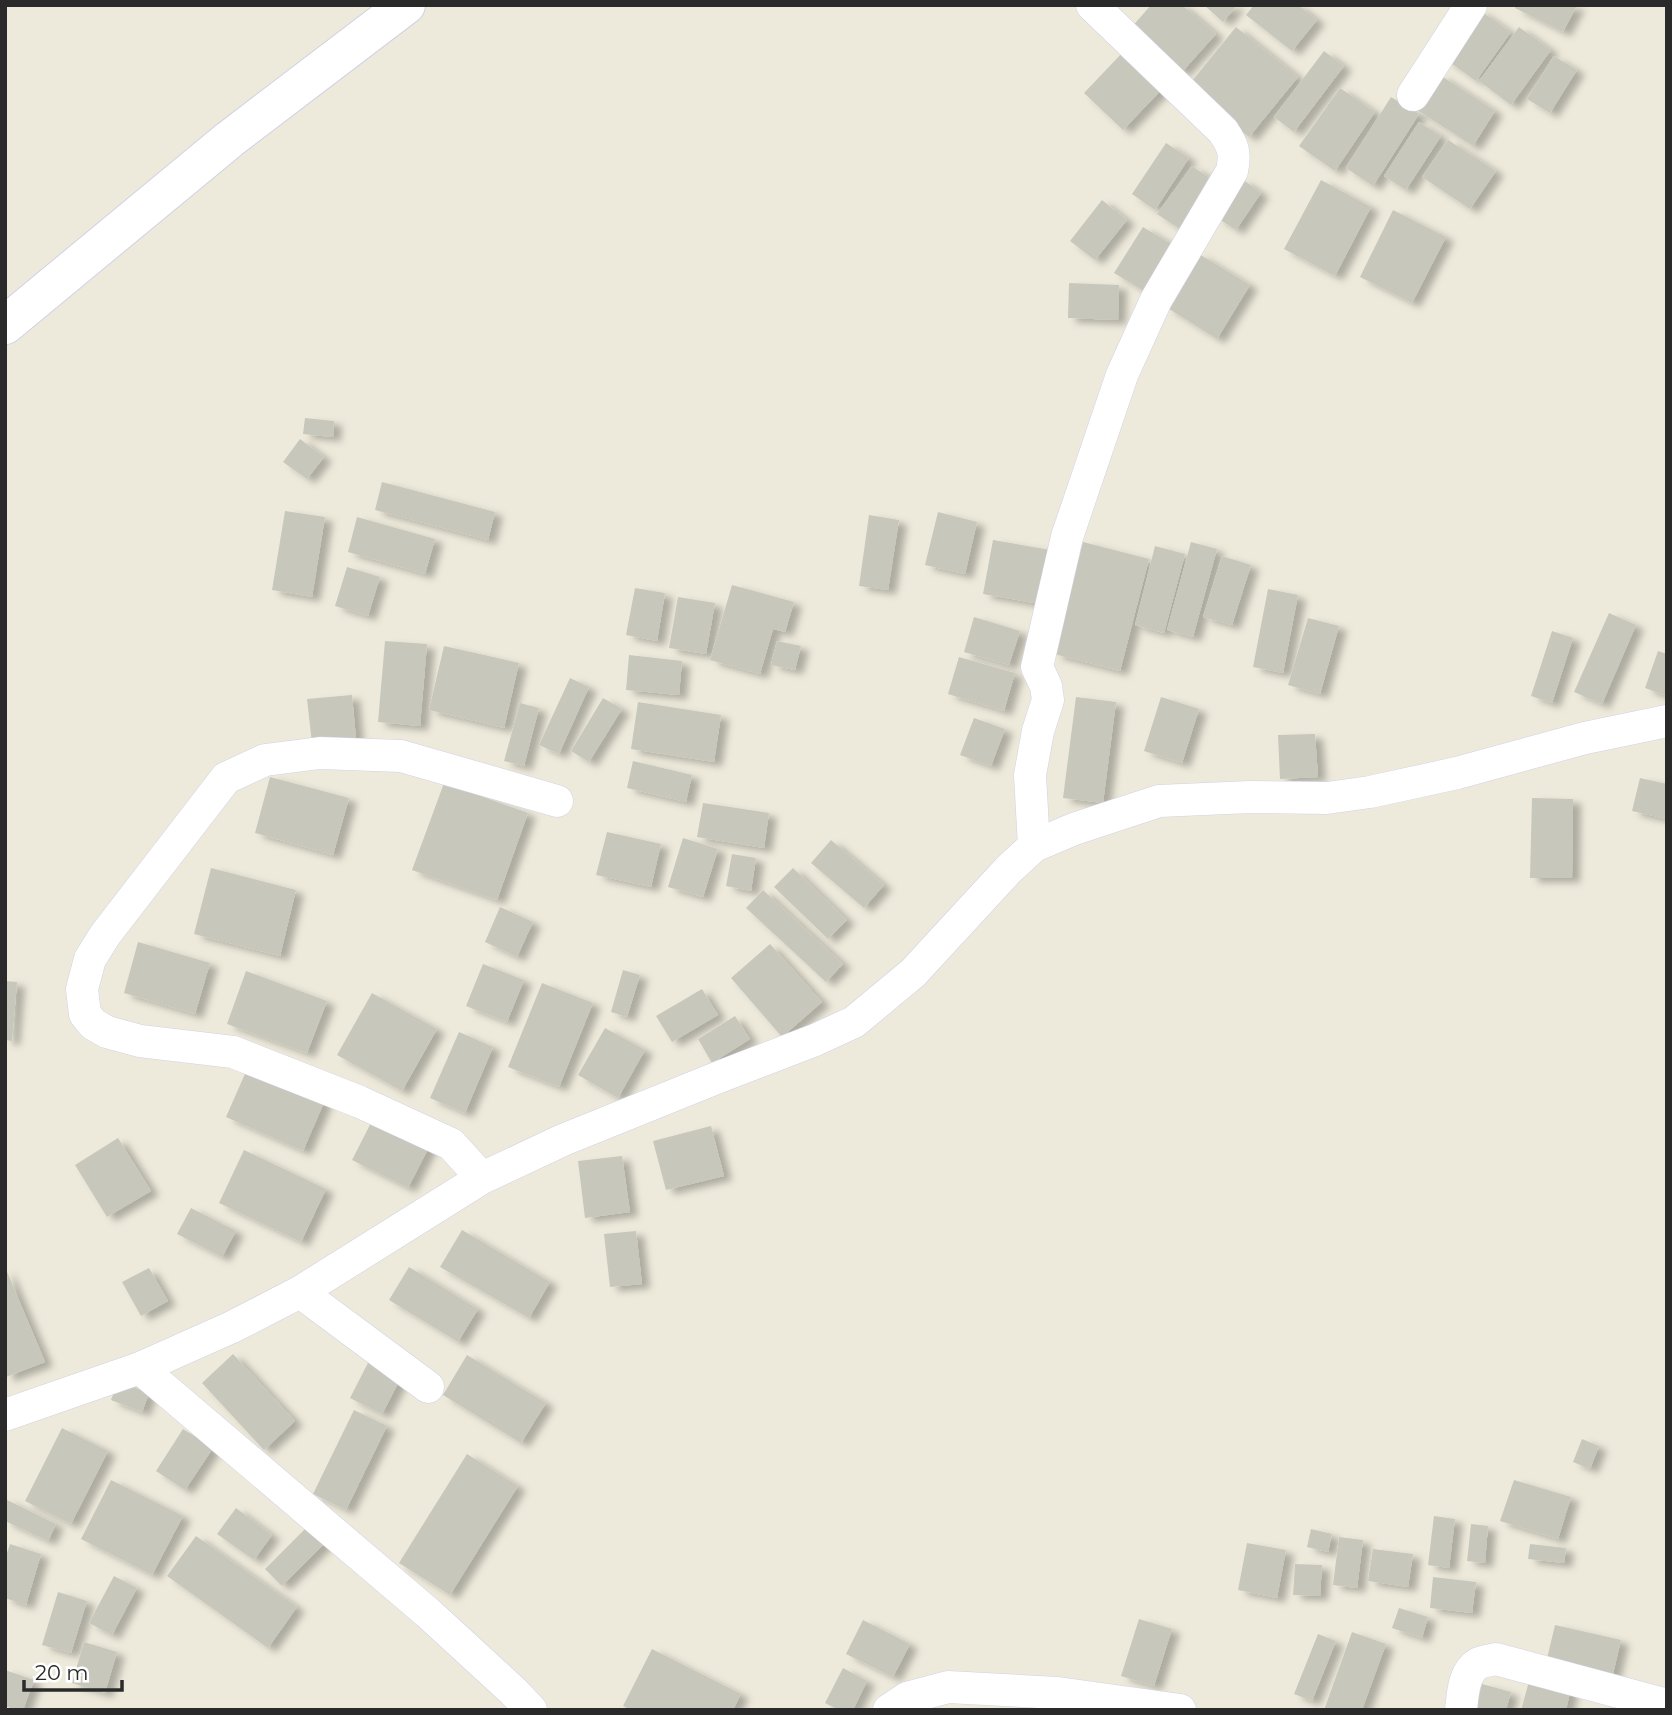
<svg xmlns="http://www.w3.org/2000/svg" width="1672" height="1715" viewBox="0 0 1672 1715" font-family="Montserrat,sans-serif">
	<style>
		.building { fill: #c8c7bb; filter: url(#shadow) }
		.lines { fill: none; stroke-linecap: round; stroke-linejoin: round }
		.street-casing { stroke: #d2d1e4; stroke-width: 33 }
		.secondary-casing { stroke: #d2d1e4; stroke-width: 40 }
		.street { stroke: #fff; stroke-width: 32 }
		.secondary { stroke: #fff; stroke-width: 38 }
	</style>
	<defs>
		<filter id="shadow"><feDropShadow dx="8" dy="4.5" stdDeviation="3.5" flood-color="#0004"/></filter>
	</defs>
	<rect width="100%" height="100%" fill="#edeadb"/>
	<path class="building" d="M 1151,5 L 1182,5 L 1216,34 L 1181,73 L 1130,29 Z
		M 1204,5 L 1237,5 L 1223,22 Z
		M 1254,5 L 1298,5 L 1317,20 L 1292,51 L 1246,15 Z
		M 1516,5 L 1577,5 L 1563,32 L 1515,8 Z
		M 1479,10 L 1511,32 L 1476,81 L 1445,59 Z
		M 1236,27 L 1298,77 L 1249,137 L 1187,87 Z
		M 1519,27 L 1551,50 L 1511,105 L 1479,81 Z
		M 1125,50 L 1164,87 L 1123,130 L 1084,93 Z
		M 1324,51 L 1344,66 L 1294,132 L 1274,117 Z
		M 1554,56 L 1577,70 L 1550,113 L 1527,99 Z
		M 1440,75 L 1495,111 L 1473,146 L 1417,110 Z
		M 1340,88 L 1375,112 L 1335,171 L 1299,146 Z
		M 1391,97 L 1419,114 L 1373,186 L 1346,168 Z
		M 1419,122 L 1441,136 L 1406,190 L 1384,176 Z
		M 1448,140 L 1496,171 L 1470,209 L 1422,177 Z
		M 1166,143 L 1189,158 L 1155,210 L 1132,194 Z
		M 1192,166 L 1220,185 L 1186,233 L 1157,214 Z
		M 1242,179 L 1261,193 L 1236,230 L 1216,217 Z
		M 1321,180 L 1371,207 L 1335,276 L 1284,249 Z
		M 1102,200 L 1127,220 L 1095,260 L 1070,241 Z
		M 1393,210 L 1446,237 L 1412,303 L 1360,277 Z
		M 1143,227 L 1173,245 L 1144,291 L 1114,273 Z
		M 1199,254 L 1250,285 L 1217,339 L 1166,307 Z
		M 1069,283 L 1119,285 L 1118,320 L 1068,318 Z
		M 305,418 L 334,421 L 333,437 L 303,434 Z
		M 300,439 L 324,457 L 307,479 L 283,462 Z
		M 382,482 L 495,512 L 488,540 L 375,510 Z
		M 285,511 L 325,517 L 312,597 L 272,590 Z
		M 938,512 L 977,522 L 965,574 L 925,565 Z
		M 869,515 L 899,520 L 888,590 L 859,586 Z
		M 357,517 L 435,539 L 425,574 L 348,552 Z
		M 993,540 L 1050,550 L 1040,604 L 983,594 Z
		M 1083,542 L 1149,559 L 1120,671 L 1054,654 Z
		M 1191,542 L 1217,549 L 1193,637 L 1167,630 Z
		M 1155,546 L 1185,554 L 1164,633 L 1135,625 Z
		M 1222,556 L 1251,565 L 1232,625 L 1203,617 Z
		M 347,567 L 380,577 L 368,616 L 335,606 Z
		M 732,585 L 794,602 L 785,632 L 773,629 L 760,674 L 710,660 Z
		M 635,588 L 665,593 L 657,641 L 626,635 Z
		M 1268,589 L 1298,595 L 1283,673 L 1253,667 Z
		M 678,597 L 715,603 L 706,654 L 669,648 Z
		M 1609,613 L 1636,625 L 1602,704 L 1574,692 Z
		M 974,617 L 1020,631 L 1009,665 L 964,652 Z
		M 1308,618 L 1339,626 L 1320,694 L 1288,685 Z
		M 1552,631 L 1573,638 L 1552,703 L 1531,696 Z
		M 385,641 L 427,644 L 420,726 L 378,722 Z
		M 777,641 L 801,646 L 795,670 L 771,665 Z
		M 444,646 L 519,663 L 504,728 L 429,710 Z
		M 1658,651 L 1667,654 L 1667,696 L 1645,688 Z
		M 629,655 L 682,661 L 679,695 L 626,690 Z
		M 959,657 L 1015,673 L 1004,711 L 948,694 Z
		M 570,678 L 589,687 L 559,754 L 539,745 Z
		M 352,695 L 356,739 L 312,743 L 307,699 Z
		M 1076,697 L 1116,702 L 1103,803 L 1063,798 Z
		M 1161,697 L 1199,709 L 1182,763 L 1144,751 Z
		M 603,698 L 622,709 L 589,762 L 571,751 Z
		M 638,702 L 721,715 L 714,762 L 631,749 Z
		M 520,703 L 539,708 L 524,766 L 504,761 Z
		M 974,718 L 1005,729 L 991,766 L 960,755 Z
		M 1315,734 L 1318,777 L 1280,779 L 1278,735 Z
		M 633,761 L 692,775 L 686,802 L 627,788 Z
		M 270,777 L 349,798 L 333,855 L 255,833 Z
		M 1640,778 L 1667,784 L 1667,819 L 1632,811 Z
		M 444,783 L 528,813 L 497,900 L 412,870 Z
		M 1532,798 L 1573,799 L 1572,878 L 1530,878 Z
		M 703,803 L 769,813 L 764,848 L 697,837 Z
		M 607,832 L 661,844 L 651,887 L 596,875 Z
		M 683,838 L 718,849 L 703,897 L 668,887 Z
		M 831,840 L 884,885 L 864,908 L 811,863 Z
		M 732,854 L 756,858 L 751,891 L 726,886 Z
		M 211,868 L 296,890 L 280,956 L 194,934 Z
		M 793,868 L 847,920 L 828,939 L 774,887 Z
		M 763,890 L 843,964 L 826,982 L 746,908 Z
		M 500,907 L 533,922 L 517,957 L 485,942 Z
		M 138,942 L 210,963 L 195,1014 L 124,993 Z
		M 770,944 L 822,1002 L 782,1037 L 731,978 Z
		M 483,964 L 524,980 L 507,1022 L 466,1006 Z
		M 623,970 L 640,975 L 627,1017 L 611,1012 Z
		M 246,971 L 327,1001 L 307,1053 L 227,1024 Z
		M 5,981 L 17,982 L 12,1041 L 5,1040 Z
		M 542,983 L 593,1003 L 559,1087 L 508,1067 Z
		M 702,989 L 718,1015 L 672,1042 L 656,1016 Z
		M 372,993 L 437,1029 L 402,1091 L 337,1055 Z
		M 735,1016 L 750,1039 L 712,1063 L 698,1039 Z
		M 605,1028 L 645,1050 L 618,1098 L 578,1075 Z
		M 459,1032 L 493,1047 L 465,1113 L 430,1098 Z
		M 248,1067 L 325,1100 L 303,1151 L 226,1117 Z
		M 376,1113 L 432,1141 L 408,1188 L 352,1160 Z
		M 711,1126 L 724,1176 L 666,1190 L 653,1141 Z
		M 118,1138 L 151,1191 L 107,1217 L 75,1165 Z
		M 244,1150 L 326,1189 L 301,1242 L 219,1203 Z
		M 622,1156 L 630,1212 L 585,1218 L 578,1161 Z
		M 191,1208 L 236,1231 L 222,1257 L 177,1234 Z
		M 462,1230 L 550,1282 L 529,1318 L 440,1267 Z
		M 636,1231 L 642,1284 L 610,1287 L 604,1234 Z
		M 5,1267 L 45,1362 L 6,1377 L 5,1375 Z
		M 409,1267 L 478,1309 L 458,1342 L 389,1300 Z
		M 149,1268 L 168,1301 L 141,1316 L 122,1282 Z
		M 233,1354 L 295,1421 L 264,1450 L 202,1383 Z
		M 467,1355 L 546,1403 L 521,1443 L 443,1395 Z
		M 371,1357 L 403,1374 L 382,1414 L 350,1398 Z
		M 118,1381 L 149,1393 L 142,1412 L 111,1400 Z
		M 354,1410 L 387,1426 L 346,1510 L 313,1494 Z
		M 62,1428 L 108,1451 L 71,1524 L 25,1501 Z
		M 183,1429 L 213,1448 L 185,1490 L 156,1471 Z
		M 1582,1439 L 1599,1446 L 1590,1469 L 1573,1462 Z
		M 467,1454 L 518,1486 L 450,1595 L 399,1563 Z
		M 111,1480 L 183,1516 L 152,1575 L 81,1539 Z
		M 1514,1480 L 1571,1497 L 1558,1539 L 1500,1521 Z
		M 5,1499 L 56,1524 L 48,1541 L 5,1521 Z
		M 236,1508 L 272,1535 L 254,1560 L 217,1534 Z
		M 1434,1516 L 1455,1519 L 1449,1568 L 1428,1565 Z
		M 310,1524 L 327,1541 L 282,1586 L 265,1569 Z
		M 1471,1524 L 1488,1526 L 1485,1563 L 1467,1561 Z
		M 1311,1529 L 1332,1534 L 1328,1552 L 1307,1547 Z
		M 196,1536 L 297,1607 L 268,1648 L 167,1576 Z
		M 1339,1537 L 1363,1540 L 1357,1588 L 1333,1585 Z
		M 1247,1543 L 1286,1550 L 1277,1598 L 1238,1590 Z
		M 10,1544 L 41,1554 L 26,1605 L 5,1598 L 5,1559 Z
		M 1530,1544 L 1566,1548 L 1564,1563 L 1528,1559 Z
		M 1373,1549 L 1413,1554 L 1408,1587 L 1368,1581 Z
		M 1295,1564 L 1322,1565 L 1320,1596 L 1293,1595 Z
		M 114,1576 L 137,1588 L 112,1635 L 89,1623 Z
		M 1433,1577 L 1476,1582 L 1472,1613 L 1430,1608 Z
		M 58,1592 L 87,1601 L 71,1653 L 42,1645 Z
		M 1399,1608 L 1428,1617 L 1422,1638 L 1392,1628 Z
		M 1139,1619 L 1172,1629 L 1154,1686 L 1121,1676 Z
		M 863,1620 L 910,1644 L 893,1677 L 846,1654 Z
		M 1555,1625 L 1621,1640 L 1612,1678 L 1546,1663 Z
		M 1352,1632 L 1386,1644 L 1362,1710 L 1324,1710 Z
		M 1318,1634 L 1336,1641 L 1312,1701 L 1294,1694 Z
		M 84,1642 L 117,1652 L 105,1693 L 72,1683 Z
		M 652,1649 L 741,1694 L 733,1710 L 631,1710 L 623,1706 Z
		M 843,1668 L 867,1681 L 853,1710 L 839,1710 L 825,1703 Z
		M 5,1670 L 34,1680 L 23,1710 L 16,1710 L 5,1706 Z
		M 1530,1678 L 1571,1688 L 1566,1710 L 1521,1710 Z
		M 1482,1684 L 1511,1692 L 1506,1710 L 1475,1710 Z"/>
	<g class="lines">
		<defs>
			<path id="street" d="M 1413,95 L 1471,5
				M 1034,846 L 1030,775 L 1038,731 L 1048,700 L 1046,686 L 1037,667 L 1067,537 L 1122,375 L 1156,300 L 1232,171 C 1236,152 1233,146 1223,131 L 1092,5
				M 482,1178 L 451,1144 L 360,1102 L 233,1052 L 140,1041 L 107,1032 L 93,1024 L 85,1014 L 82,989 L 90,959 L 105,935 L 226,778 L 265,760 L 320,753 L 401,756 L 557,801
				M 300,1292 L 428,1387
				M 140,1368 L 428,1613 L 513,1691 L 531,1710
				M 5,1415 L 140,1368 L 232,1327 L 300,1292 L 482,1178 L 563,1140 L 719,1077 L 815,1040 L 854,1022 L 913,973 L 1008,870 L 1034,846 L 1074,829 L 1159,801 L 1250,797 L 1327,798 L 1370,792 L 1457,773 L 1585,738 L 1667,721
				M 889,1710 L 907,1698 L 948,1687 L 1058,1693 L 1180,1710
				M 1461,1710 C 1463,1694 1463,1672 1479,1663 C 1484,1661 1491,1660 1496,1659 L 1667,1705"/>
			<path id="secondary" d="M 5,325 L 230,139 L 406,5"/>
		</defs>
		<use href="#street" class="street-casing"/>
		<use href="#secondary" class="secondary-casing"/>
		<use href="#street" class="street"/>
		<use href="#secondary" class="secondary"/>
	</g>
	<rect width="1672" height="1715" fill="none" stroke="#2a2a2a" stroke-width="14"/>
	<path d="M24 1680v10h98v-10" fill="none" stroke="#2a2a2a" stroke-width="3.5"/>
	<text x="35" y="1680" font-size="21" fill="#2a2a2a" stroke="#ffffff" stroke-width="5" paint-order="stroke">20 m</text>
</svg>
